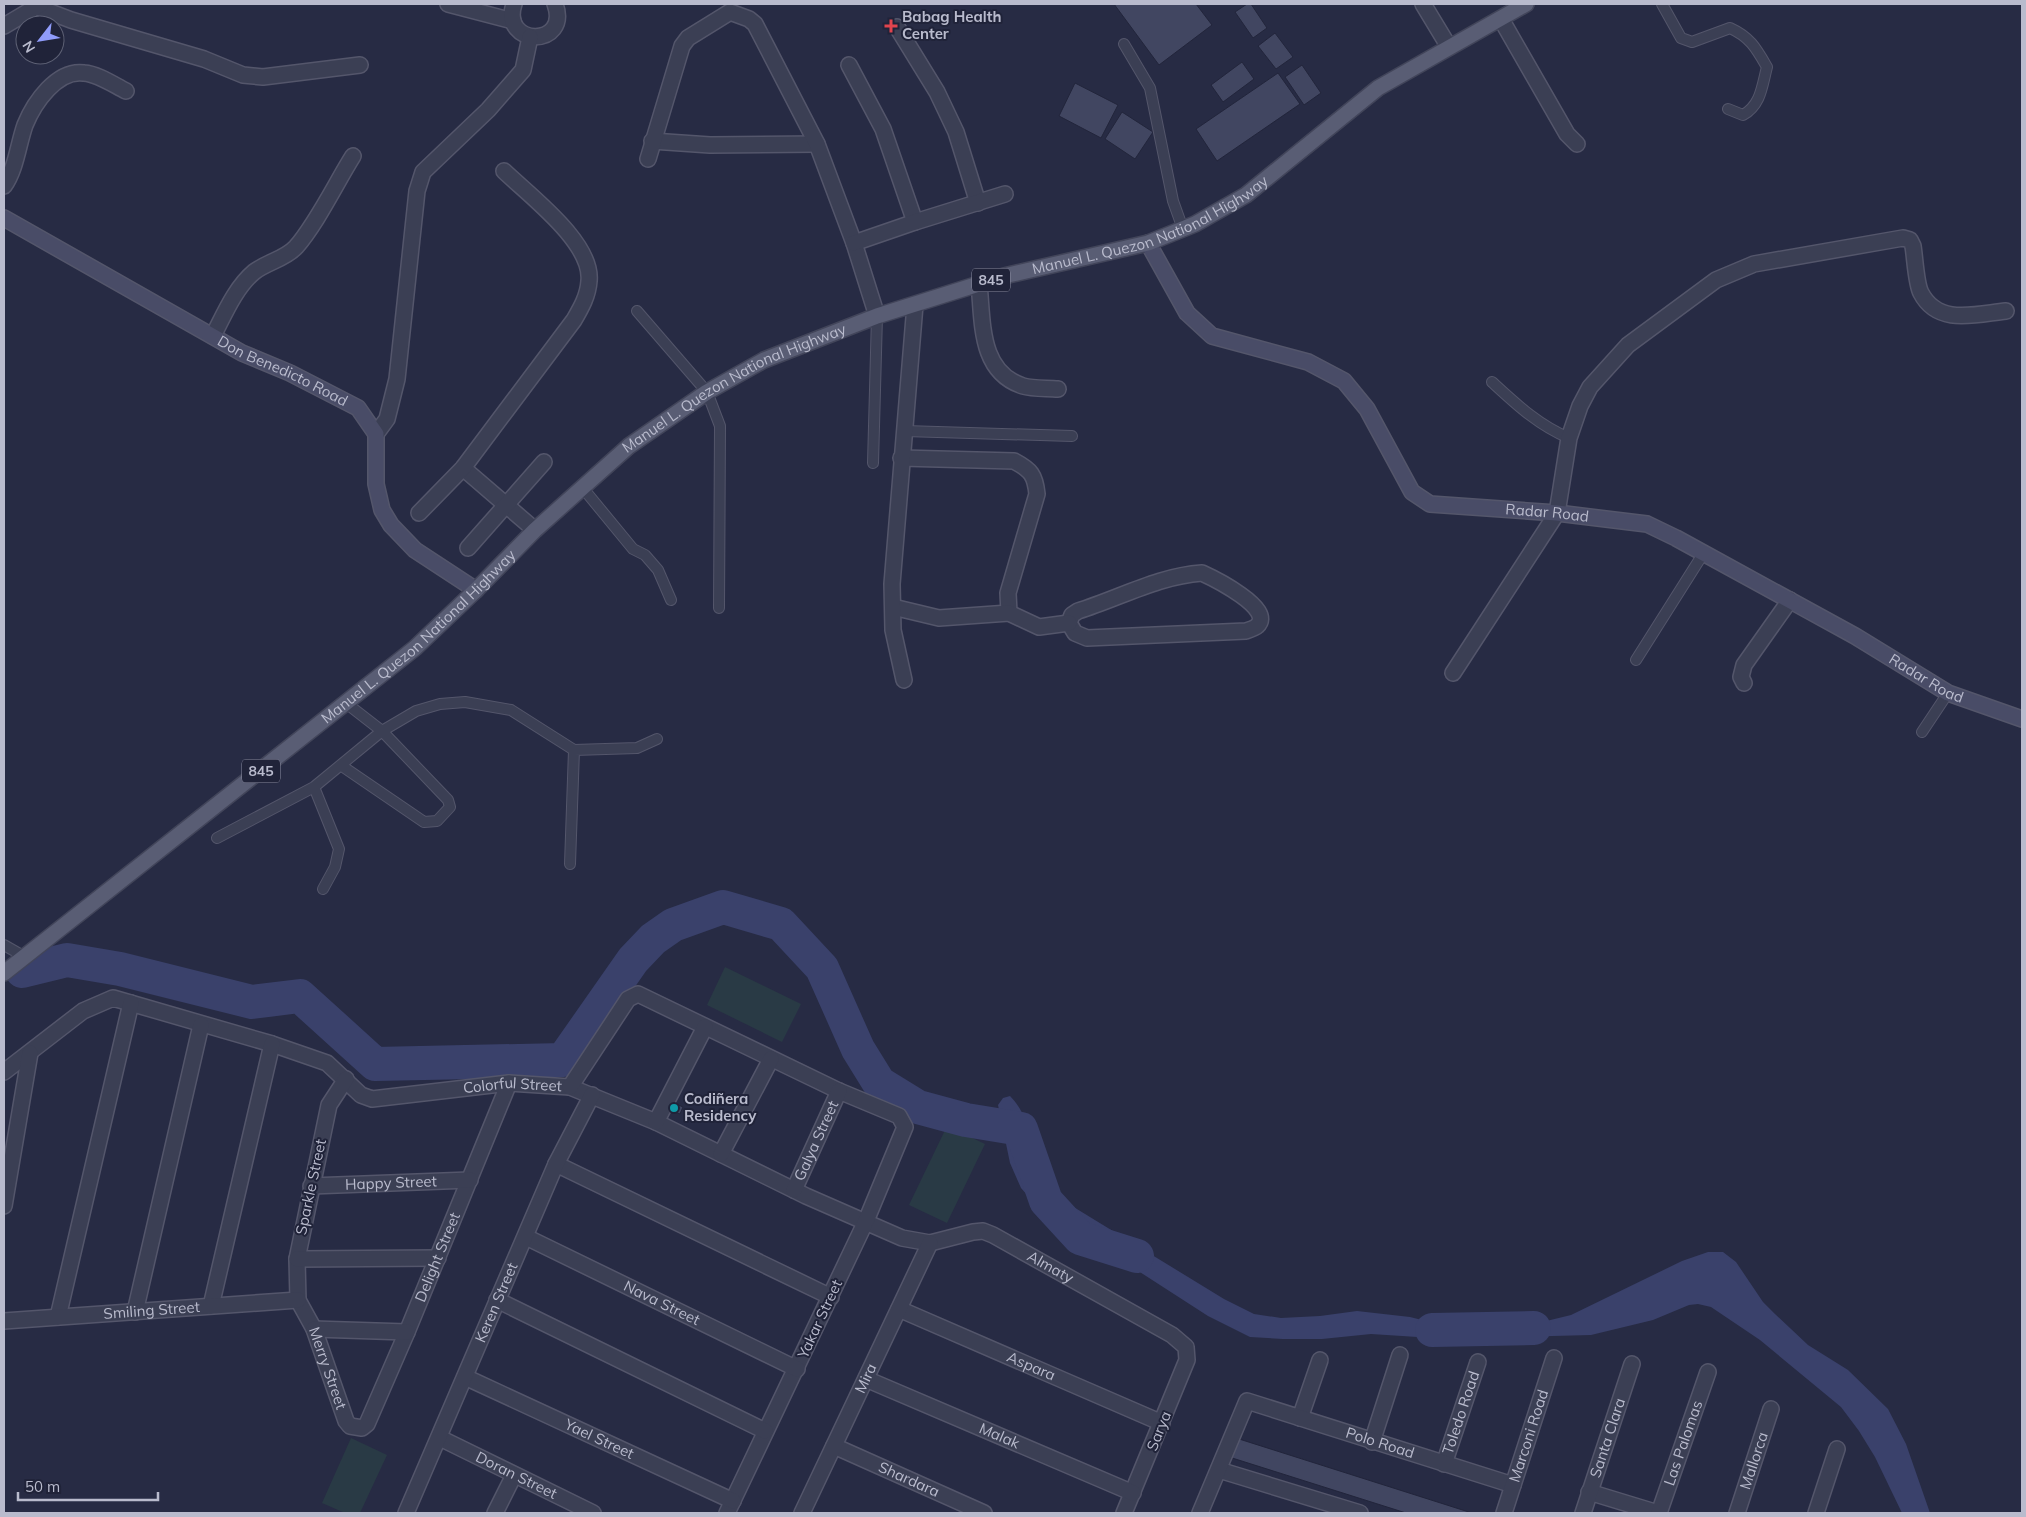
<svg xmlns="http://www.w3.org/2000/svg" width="2026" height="1517" viewBox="0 0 2026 1517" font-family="Mulish,sans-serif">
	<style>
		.green { fill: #293a45 }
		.water { fill: #3a416b }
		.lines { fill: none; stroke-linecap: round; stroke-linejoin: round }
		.river { stroke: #3a416b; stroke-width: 34 }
		.building { fill: #414661; stroke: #22253b }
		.lane-casing { stroke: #54566b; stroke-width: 12 }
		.street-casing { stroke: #54566b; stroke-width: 18 }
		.secondary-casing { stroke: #54566b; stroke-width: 18 }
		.primary-casing { stroke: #42455a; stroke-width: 18 }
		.lane { stroke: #3b3f54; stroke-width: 10 }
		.street { stroke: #3b3f54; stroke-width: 15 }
		.secondary { stroke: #494c67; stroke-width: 15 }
		.primary { stroke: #595d74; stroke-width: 15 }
		.health-dot { fill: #e0444e; stroke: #202339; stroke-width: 2 }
		.culture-dot { fill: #0f9aa8; stroke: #202339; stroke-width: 2 }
		.labels { text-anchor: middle; stroke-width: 4; stroke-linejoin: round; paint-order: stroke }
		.shield { fill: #202339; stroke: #8b8da1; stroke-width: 1 }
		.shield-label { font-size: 14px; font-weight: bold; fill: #b9bbcd }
		.poi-label { font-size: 15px; font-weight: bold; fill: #b9bbcd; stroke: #202339; text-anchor: start }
		.street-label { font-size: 15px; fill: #b9bbcd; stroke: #202339 }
	</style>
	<rect width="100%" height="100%" fill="#272b44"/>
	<path class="green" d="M 725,967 L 801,1004 L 782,1042 L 707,1005 Z
		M 947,1126 L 985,1144 L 947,1223 L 909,1205 Z
		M 351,1438 L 387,1455 L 360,1513 L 345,1513 L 322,1503 Z"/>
	<path class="water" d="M 1010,1096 C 1036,1122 1032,1166 1054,1195 L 1224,1299 L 1254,1314 L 1281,1318 L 1320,1316 L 1357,1311 L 1410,1317 L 1458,1329 L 1530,1325 L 1571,1315 L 1682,1261 L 1708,1252 L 1723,1252 L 1736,1262 L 1763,1302 L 1775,1314 L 1808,1345 L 1848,1370 L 1888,1409 L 1906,1444 L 1930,1513 L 1902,1513 L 1875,1457 L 1859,1431 L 1841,1407 L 1760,1340 L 1711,1307 L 1698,1304 L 1689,1305 L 1653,1320 L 1591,1335 L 1513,1337 L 1433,1338 L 1371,1334 L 1322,1339 L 1283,1339 L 1250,1337 L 1208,1316 L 1036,1205 L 1021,1188 L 1010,1163 L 998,1105 L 1003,1098 Z"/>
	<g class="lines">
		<path class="river" d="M 22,971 L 67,960 L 120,969 L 252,1002 L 300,996 L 375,1064 L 563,1060 L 633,960 L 653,939 L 673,925 L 723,907 L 781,924 L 822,968 L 858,1049 L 879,1083 L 918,1107 L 966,1120 L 1021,1129 L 1046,1201 L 1080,1238 L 1137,1256
			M 1432,1330 L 1534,1328"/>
	</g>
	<path class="building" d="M 1114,4 L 1196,4 L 1212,25 L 1159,65 Z
		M 1247,4 L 1251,4 L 1267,28 L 1253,38 L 1235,12 Z
		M 1275,33 L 1293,57 L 1276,69 L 1258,46 Z
		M 1242,62 L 1254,79 L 1223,102 L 1211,85 Z
		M 1302,65 L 1321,93 L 1304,105 L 1285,77 Z
		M 1278,73 L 1300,104 L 1217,161 L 1196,129 Z
		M 1075,83 L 1118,105 L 1101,138 L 1059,116 Z
		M 1122,112 L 1153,132 L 1135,159 L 1105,139 Z
		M 669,1101 L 683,1107 L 680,1114 L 665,1108 Z
		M 1236,1438 L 1472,1513 L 1406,1513 L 1229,1457 Z"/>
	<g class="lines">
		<defs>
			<path id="lane" d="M 1662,4 L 1681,38 L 1692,42 L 1730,28 C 1750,37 1756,48 1767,67 C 1762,86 1761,105 1743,115 L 1728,109
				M 1124,44 L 1150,88 L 1173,201 L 1183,229
				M 637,311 L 707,392 L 720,426 L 719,608
				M 1492,382 C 1516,404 1538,425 1569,438
				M 905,431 L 1072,436
				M 873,463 L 877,316
				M 582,487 L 633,549 L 645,555 L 658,570 L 671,600
				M 1636,660 L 1703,554
				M 1922,732 L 1948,693
				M 574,750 L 637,748 L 657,739
				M 342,766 L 424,822 L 437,821 L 450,807 L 448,800 L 382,731 L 346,703
				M 314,787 L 339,849 L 335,867 L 323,889
				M 217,838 L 314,787 L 382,731 L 416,711 L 440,704 L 465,702 L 511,710 L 574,750 L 570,864
				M 4,945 L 25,957"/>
			<g id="street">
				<path d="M 448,4 L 513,21"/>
				<path d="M 514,4 C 500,47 571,48 555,4"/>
				<path d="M 1423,4 L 1449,47"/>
				<path d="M 37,7 L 71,20 L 204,59 L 243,75 L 263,77 L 360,65"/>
				<path d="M 1501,19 L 1567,134 L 1577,144"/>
				<path d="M 4,26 L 41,4"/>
				<path d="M 897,27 L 937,92 L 956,132 L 978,203"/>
				<path d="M 849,65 L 883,129 L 915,222"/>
				<path d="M 652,141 L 710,145 L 817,144"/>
				<path d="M 648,159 L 682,46 L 688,38 L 730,12 L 749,19 L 755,24 L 817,144 L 854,243 L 877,316"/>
				<path d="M 4,186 C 16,169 18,145 25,125 C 34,103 57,69 84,73 C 98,74 114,85 126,91"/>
				<path d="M 854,243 L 915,222 L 1005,194"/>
				<path d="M 979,284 C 983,322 979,372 1023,386 C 1033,389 1047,388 1058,389"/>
				<path d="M 213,336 C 224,315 235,288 254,272 C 267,262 285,259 296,247 C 317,223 336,183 353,156"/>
				<path d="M 376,434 L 387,419 L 397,379 L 417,191 L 423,172 L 488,110 L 523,70 L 530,37"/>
				<path d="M 901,458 L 1014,461 C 1031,470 1035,475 1037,494 L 1008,593 L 1009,613"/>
				<path d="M 463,468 L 535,530"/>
				<path d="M 419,513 L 463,468 L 574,320 C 581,308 588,296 589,281 C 593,243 530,196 504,171"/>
				<path d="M 468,548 L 544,462"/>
				<path d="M 1202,573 C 1213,578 1276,609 1257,626 C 1255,628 1249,630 1246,631 L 1087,638 L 1075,633 L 1069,623 L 1072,615 L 1078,611 C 1120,598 1158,576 1202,573 Z"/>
				<path d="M 893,607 L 939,618 L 1009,613 L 1039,627 L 1069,623"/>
				<path d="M 1453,673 L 1557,513 L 1569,438 L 1580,406 L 1590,387 L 1628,345 L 1716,280 L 1754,264 L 1903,238 L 1910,240 L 1913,246 C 1915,258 1916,284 1921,293 C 1938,326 1976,314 2006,311"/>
				<path d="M 904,680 L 893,630 L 892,584 L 915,305"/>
				<path d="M 1744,683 L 1741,677 L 1744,665 L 1790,600"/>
				<path id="s1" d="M 4,1072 L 83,1011 L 113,998 L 272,1044 L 327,1063 L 361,1095 L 372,1099 L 509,1083 L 570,1087 L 656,1122 L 806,1196 L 902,1238 L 930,1243 L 973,1232 L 983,1231 L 993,1235 L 1172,1335 L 1186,1347 L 1187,1360 L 1124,1513"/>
				<path id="s2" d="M 346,1079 L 329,1105 L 297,1259 L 298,1300 L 314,1329 L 346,1421 L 350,1426 L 362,1428 L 367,1424 L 407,1332 L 509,1083"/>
				<path d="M 570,1087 L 628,999 L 638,994 L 839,1091 L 899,1116 L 905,1127 L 866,1221 L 727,1513"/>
				<path d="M 656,1122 L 705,1027"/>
				<path d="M 721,1154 L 771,1059"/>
				<path d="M 556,1164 L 831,1297"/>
				<path id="s3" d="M 311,1186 L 470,1180"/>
				<path id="s4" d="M 794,1190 L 839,1091"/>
				<path d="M 4,1206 L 30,1053"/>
				<path id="s5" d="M 526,1237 L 797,1369"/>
				<path d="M 297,1259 L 438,1258"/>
				<path d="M 497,1300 L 765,1431"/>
				<path d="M 211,1306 L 272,1044"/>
				<path id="s6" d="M 899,1309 L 1162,1423"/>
				<path d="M 135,1312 L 201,1025"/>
				<path d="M 58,1317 L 131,1003"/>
				<path id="s7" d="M 4,1321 L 298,1300"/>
				<path d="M 314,1329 L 407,1332"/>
				<path id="s8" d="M 465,1377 L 733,1501"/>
				<path id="s9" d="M 866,1379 L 1133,1493"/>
				<path d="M 1300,1418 L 1320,1360"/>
				<path id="s10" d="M 440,1438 L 593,1513"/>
				<path d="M 1372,1442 L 1400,1355"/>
				<path id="s11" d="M 834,1446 L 984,1513"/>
				<path id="s12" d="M 1444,1464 L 1478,1362"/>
				<path d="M 1219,1470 L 1360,1513"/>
				<path d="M 1589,1492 L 1658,1513"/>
				<path id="s13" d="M 406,1513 L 556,1164 L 592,1095"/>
				<path d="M 495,1513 L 514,1475"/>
				<path id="s14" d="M 802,1513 L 930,1243"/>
				<path id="s15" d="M 1200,1513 L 1247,1401 L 1513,1485"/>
				<path id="s16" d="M 1504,1513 L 1554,1358"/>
				<path id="s17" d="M 1583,1513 L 1632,1364"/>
				<path id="s18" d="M 1659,1513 L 1708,1372"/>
				<path id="s19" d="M 1737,1513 L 1771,1409"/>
				<path d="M 1816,1513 L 1837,1449"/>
			</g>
			<g id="secondary">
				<path id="s20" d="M 4,218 L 242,353 L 290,373 L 358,408 L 376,434 L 376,484 L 382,510 L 391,525 L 415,550 L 476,590"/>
				<path id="s21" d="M 1148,243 L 1187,313 L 1212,336 L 1308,362 L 1344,381 L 1367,409 L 1412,492 L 1430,504 L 1557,513 L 1647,524 L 1676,538 L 1855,636 L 1948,693 L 2022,719"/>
			</g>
			<g id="primary">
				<path id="s22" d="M 4,973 L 415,648 L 476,590 L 535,530 L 629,446 L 707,392 L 764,360 L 877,316 L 1004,276 L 1148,243 L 1195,224 L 1246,195 L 1378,88 L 1526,4"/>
			</g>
		</defs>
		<use href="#lane" class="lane-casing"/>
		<use href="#street" class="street-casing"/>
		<use href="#secondary" class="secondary-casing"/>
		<use href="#primary" class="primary-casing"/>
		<use href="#lane" class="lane"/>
		<use href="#street" class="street"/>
		<use href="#secondary" class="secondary"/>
		<use href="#primary" class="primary"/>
	</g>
	<path class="health-dot" d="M888.5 18.5h5v5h5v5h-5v5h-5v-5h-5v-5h5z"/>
	<circle class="culture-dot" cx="674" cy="1108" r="5"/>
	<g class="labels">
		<g class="shield">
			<rect x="972" y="268.5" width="38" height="23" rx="4"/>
			<rect x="242" y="759.5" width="38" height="23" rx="4"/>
		</g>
		<g class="shield-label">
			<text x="991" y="285">845</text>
			<text x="261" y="776">845</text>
		</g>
		<g class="poi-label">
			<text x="902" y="22">Babag Health<tspan x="902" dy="17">Center</tspan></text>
			<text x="684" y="1104">Codiñera<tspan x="684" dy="17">Residency</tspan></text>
		</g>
		<g class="street-label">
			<text dy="5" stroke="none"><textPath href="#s22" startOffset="1389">Manuel L. Quezon National Highway</textPath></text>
			<text dy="5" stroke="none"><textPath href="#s20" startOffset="318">Don Benedicto Road</textPath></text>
			<text dy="5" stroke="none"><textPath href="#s22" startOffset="939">Manuel L. Quezon National Highway</textPath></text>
			<text dy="5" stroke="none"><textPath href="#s21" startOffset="524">Radar Road</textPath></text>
			<text dy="5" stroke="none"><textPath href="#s22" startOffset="534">Manuel L. Quezon National Highway</textPath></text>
			<text dy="5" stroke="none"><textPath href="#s21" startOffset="944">Radar Road</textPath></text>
			<text dy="5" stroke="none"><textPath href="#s1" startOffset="556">Colorful Street</textPath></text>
			<text dy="5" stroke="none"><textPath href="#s4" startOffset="54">Galya Street</textPath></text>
			<text dy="5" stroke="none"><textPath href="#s3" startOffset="80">Happy Street</textPath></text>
			<text transform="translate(311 1187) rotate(-78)" y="5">Sparkle Street</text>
			<text dy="5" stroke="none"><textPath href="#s2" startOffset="566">Delight Street</textPath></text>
			<text dy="5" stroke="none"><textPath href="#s1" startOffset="1138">Almaty</textPath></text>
			<text dy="5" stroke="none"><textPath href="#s13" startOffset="229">Keren Street</textPath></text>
			<text dy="5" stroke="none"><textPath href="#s5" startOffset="151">Nava Street</textPath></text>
			<text dy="5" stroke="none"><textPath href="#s7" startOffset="148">Smiling Street</textPath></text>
			<text transform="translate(820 1319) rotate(-65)" y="5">Yakar Street</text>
			<text dy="5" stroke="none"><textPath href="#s6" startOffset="144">Aspara</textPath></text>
			<text dy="5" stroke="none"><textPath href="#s2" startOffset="304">Merry Street</textPath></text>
			<text dy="5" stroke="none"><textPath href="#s14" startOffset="149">Mira</textPath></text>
			<text dy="5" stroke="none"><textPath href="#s12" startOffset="54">Toledo Road</textPath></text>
			<text transform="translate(1159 1431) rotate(-68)" y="5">Sarya</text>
			<text dy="5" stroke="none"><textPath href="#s16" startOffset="81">Marconi Road</textPath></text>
			<text dy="5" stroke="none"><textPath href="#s9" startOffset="145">Malak</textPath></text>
			<text dy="5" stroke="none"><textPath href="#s17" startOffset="79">Santa Clara</textPath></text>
			<text dy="5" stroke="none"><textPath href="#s8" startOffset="148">Yael Street</textPath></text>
			<text dy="5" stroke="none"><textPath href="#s18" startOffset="74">Las Palomas</textPath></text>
			<text dy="5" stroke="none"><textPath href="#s15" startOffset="261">Polo Road</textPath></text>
			<text dy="5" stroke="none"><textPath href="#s19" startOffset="55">Mallorca</textPath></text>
			<text dy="5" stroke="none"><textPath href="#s10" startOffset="85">Doran Street</textPath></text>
			<text dy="5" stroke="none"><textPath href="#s11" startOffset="82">Shardara</textPath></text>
		</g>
	</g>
	<rect width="2026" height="1517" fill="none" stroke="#b9bbcd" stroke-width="10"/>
	<g transform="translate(40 40) rotate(239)"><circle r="24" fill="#202339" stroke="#5d6074"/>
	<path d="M0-4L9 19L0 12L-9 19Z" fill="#909cfb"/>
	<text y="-8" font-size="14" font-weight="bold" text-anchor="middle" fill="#b9bbcd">N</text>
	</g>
	<path d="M18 1492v8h140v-8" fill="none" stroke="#b9bbcd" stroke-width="2.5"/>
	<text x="25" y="1492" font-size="15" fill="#b9bbcd" stroke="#202339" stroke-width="4" paint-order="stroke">50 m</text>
</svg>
